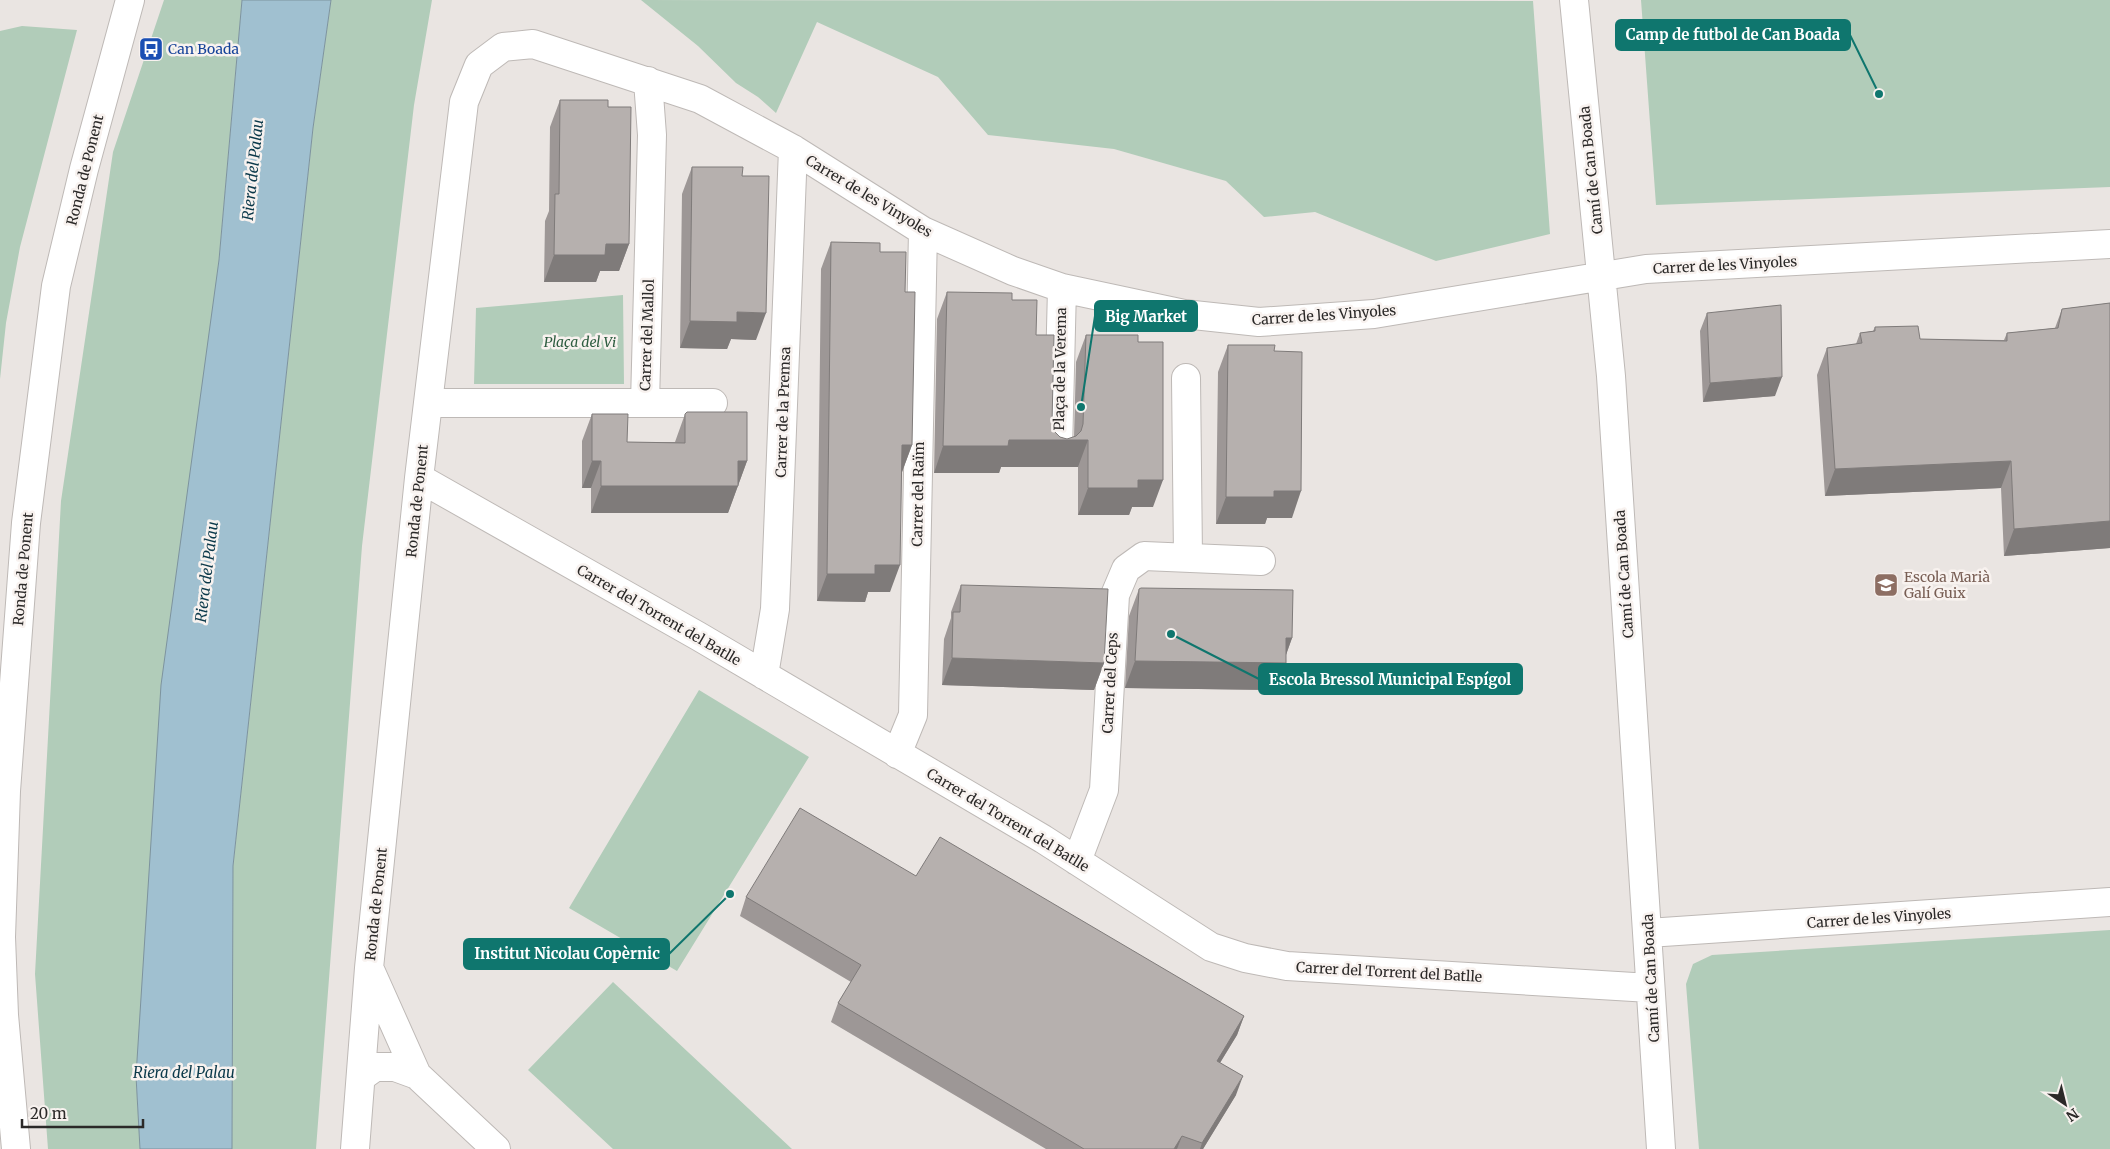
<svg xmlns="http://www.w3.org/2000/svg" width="2110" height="1149" viewBox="0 0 2110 1149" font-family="Merriweather,serif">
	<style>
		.green { fill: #b1ccb9 }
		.water { fill: #a0c0d0; stroke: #7d939e }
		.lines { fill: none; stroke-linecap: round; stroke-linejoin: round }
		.minor-casing { stroke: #beb9b6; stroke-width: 30 }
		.major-casing { stroke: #beb9b6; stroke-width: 30 }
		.minor { stroke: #fff; stroke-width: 28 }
		.major { stroke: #fff; stroke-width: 28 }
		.wall { fill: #9d9796 }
		.shaded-wall { fill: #7f7b7a }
		.building { fill: #b6b0ae; stroke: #7f7b7a }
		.labels { text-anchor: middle; stroke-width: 5; stroke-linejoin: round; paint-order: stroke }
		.transit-label { font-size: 14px; fill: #164399; stroke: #f8f2ef; text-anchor: start }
		.street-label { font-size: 14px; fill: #2b2928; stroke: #f8f2ef }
		.park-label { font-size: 14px; font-style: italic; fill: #2e5d40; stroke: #f8f2ef }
		.education-label { font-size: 14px; fill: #785e54; stroke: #f8f2ef; text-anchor: start }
		.water-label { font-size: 15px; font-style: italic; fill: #0b394a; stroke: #f8f2ef }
		.leader { fill: none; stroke: #0f766e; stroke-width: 2 }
		.callout-dot { fill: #0f766e; stroke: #f8f2ef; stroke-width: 2 }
		.callout { fill: #0f766e; stroke: #0f766e; stroke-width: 2 }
		.callout-label { font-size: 15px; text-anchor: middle; font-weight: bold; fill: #fff }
	</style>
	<rect width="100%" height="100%" fill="#eae5e2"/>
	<path class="green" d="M 164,0 L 242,0 L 219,260 L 136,1076 L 140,1149 L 48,1149 L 35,974 L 61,501 L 113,152 Z
		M 331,0 L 432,0 L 414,105 L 362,546 L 316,1149 L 232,1149 L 233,866 L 313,128 Z
		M 641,0 L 1533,1 L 1550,234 L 1436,261 L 1315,212 L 1264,217 L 1226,181 L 1114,149 L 988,135 L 938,77 L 817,22 L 776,113 L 758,97 L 736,83 L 698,46 Z
		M 1641,0 L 2110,0 L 2110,187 L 1656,205 Z
		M 22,26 L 77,30 L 20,247 L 6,323 L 0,379 L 0,31 Z
		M 623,295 L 624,384 L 474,384 L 476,308 Z
		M 699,690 L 809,757 L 677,971 L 569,908 Z
		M 2110,930 L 2110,1149 L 1699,1149 L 1686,984 L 1693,964 L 1712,955 Z
		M 613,982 L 792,1149 L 613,1149 L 528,1070 Z"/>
	<path class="water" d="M 242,0 L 331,0 L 313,128 L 233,866 L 232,1149 L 140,1149 L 136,1076 L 161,685 L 219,260 Z"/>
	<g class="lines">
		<defs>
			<path id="minor" d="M 1574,0 L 1611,376 L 1661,1149
				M 1186,378 L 1188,557
				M 428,403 L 713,403
				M 645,403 L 652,135 L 648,81
				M 1058,450 L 1062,288
				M 419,478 L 698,636 L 1043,839 L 1211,947 L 1245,958 L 1287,966 L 1650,988
				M 764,675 L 775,609 L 793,149
				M 897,754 L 913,715 L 923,231
				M 1077,861 L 1104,790 L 1115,595 L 1126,569 L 1144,556 L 1261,561
				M 1648,933 L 2110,902
				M 371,972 L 417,1075 L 496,1149
				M 361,1077 L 375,1067 L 395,1067 L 417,1075
				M 355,1149 L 369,968 L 419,478 L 464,102 L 479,65 L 503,47 L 533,44 L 700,99 L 793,149 L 923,231 L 1013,271 L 1062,288 L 1184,314 L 1259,322 L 1374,314 L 1646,269 L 2110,244"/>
			<path id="major" d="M 16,1149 L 4,1015 L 1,937 L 6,791 L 26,523 L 56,286 L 84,169 L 130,0"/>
		</defs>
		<use href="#minor" class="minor-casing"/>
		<use href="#major" class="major-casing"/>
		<use href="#minor" class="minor"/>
		<use href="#major" class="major"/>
	</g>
	<path class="wall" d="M 560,100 L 608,107 L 629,244 L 619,271 L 600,271 L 596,282 L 544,282 L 545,221 L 549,211 L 550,127 Z
		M 692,167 L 742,176 L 756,340 L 731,339 L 727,349 L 680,348 L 682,194 Z
		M 831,242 L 880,252 L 905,292 L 912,445 L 902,472 L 901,472 L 890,592 L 868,592 L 865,602 L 817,601 L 821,269 Z
		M 947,292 L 1012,300 L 1036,335 L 1052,423 L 1054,431 L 1060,437 L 1067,439 L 1074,437 L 1076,362 L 1086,335 L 1138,342 L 1153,507 L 1132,507 L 1129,515 L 1078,515 L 1078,467 L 1001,467 L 999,473 L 934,473 L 937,319 Z
		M 2110,303 L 2110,548 L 2004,556 L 2001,488 L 1825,496 L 1817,375 L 1827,348 L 1856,344 L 1860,333 L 1873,331 L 1875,327 L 1920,339 L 2004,340 L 2007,333 L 2055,328 L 2062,309 Z
		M 1707,313 L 1775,396 L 1703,402 L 1700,331 Z
		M 1228,345 L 1274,351 L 1292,518 L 1267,518 L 1265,524 L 1216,524 L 1218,372 Z
		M 592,414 L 627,442 L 675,442 L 685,414 L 747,461 L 728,513 L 591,513 L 591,488 L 582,488 L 582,441 Z
		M 961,585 L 1104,663 L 1094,690 L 942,685 L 944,639 L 951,618 L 951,612 Z
		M 1139,589 L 1292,638 L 1286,655 L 1276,690 L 1125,688 L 1129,616 Z
		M 916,876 L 1244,1016 L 1237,1035 L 1220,1063 L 1236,1095 L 1203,1149 L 1046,1149 L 831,1022 L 838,1003 L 851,982 L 740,916 L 746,897 Z"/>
	<path class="shaded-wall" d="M 606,244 L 629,244 L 619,271 L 600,271 L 596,282 L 544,282 L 554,255 Z
		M 737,312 L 766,313 L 756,340 L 731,339 L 727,349 L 680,348 L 690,321 Z
		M 1782,377 L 1775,396 L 1703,402 L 1710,383 Z
		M 1009,440 L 1088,440 L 1078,467 L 1001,467 L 999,473 L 934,473 L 943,446 Z
		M 902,445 L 912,445 L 902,472 L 892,472 Z
		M 592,461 L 601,461 L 591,488 L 582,488 Z
		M 738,461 L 747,461 L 728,513 L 591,513 L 601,486 Z
		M 2011,461 L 2001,488 L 1825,496 L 1835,469 Z
		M 1138,480 L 1163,480 L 1153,507 L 1132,507 L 1129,515 L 1078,515 L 1088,488 Z
		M 1274,491 L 1301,491 L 1292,518 L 1267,518 L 1265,524 L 1216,524 L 1226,497 Z
		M 2110,521 L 2110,548 L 2004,556 L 2014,529 Z
		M 875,565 L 900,565 L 890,592 L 868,592 L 865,602 L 817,601 L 827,574 Z
		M 1286,638 L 1292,638 L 1283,663 L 1286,663 L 1276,690 L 1125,688 L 1135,661 Z
		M 952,658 L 1104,663 L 1094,690 L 942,685 Z
		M 1244,1016 L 1237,1035 L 1210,1079 L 1217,1061 Z
		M 1243,1076 L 1236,1095 L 1203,1149 L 1200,1149 L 1202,1143 Z
		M 1182,1136 L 1177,1149 L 1174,1149 Z"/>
	<path class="building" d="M 560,100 L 608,100 L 608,107 L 631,107 L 629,244 L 606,244 L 605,255 L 554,255 L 555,194 L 559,194 Z
		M 692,167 L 743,167 L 742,176 L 769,176 L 766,313 L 737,312 L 737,322 L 690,321 Z
		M 831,242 L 880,243 L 880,252 L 906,252 L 905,292 L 915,292 L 912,445 L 902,445 L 900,565 L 875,565 L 875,574 L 827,574 Z
		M 947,292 L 1012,293 L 1012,300 L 1037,300 L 1036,335 L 1054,335 L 1052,423 L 1054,431 L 1060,437 L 1067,439 L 1076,436 L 1081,431 L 1083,424 L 1086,335 L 1138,335 L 1138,342 L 1163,342 L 1163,480 L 1138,480 L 1138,488 L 1088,488 L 1088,440 L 1009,440 L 1008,446 L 943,446 Z
		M 2110,303 L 2110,521 L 2014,529 L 2011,461 L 1835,469 L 1827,348 L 1862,343 L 1860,333 L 1875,331 L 1875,327 L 1918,326 L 1920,339 L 2007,341 L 2007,333 L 2058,328 L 2062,309 Z
		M 1781,305 L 1782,377 L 1710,383 L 1707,313 Z
		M 1228,345 L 1275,345 L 1274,351 L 1302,352 L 1301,491 L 1274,491 L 1274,497 L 1226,497 Z
		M 687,412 L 747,412 L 747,461 L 738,461 L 738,486 L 601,486 L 601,461 L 592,461 L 592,414 L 628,414 L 627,442 L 685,443 L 685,414 Z
		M 961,585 L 1108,589 L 1104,663 L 952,658 L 953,612 L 960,612 Z
		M 1141,588 L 1293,590 L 1292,638 L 1286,638 L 1286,663 L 1135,661 L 1139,589 Z
		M 800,808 L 916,876 L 940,837 L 1244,1016 L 1217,1061 L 1243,1076 L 1202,1143 L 1182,1136 L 1174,1149 L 1084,1149 L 838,1003 L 861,965 L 746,897 Z"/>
	<defs>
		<symbol id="bus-square" viewBox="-11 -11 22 22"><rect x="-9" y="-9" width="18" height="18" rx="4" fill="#1a4fb4" stroke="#f8f2ef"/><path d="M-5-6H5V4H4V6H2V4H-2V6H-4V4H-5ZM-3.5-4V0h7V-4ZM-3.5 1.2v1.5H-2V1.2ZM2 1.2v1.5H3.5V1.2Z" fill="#fff"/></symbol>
		<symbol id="school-square" viewBox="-11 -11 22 22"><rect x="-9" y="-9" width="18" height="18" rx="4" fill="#8d6e63" stroke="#f8f2ef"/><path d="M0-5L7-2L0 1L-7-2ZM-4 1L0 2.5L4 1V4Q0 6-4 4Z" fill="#fff"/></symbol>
	</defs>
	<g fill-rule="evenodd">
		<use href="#bus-square" x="137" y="35" width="28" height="28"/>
		<use href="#school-square" x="1872" y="571" width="28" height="28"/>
	</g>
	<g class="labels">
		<g class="transit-label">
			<text x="168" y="54">Can Boada</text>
		</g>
		<g class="street-label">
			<text transform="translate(85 170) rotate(-76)" y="5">Ronda de Ponent</text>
			<text transform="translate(1591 170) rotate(-96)" y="5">Camí de Can Boada</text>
			<text transform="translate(869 196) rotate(31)" y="5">Carrer de les Vinyoles</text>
			<text transform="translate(1725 265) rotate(-3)" y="5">Carrer de les Vinyoles</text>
			<text transform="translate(1324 315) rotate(-4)" y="5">Carrer de les Vinyoles</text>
			<text transform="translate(647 335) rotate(-88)" y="5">Carrer del Mallol</text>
			<text transform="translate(1060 369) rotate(-89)" y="5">Plaça de la Verema</text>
			<text transform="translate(783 412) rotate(-88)" y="5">Carrer de la Premsa</text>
			<text transform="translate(918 494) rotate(-89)" y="5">Carrer del Raïm</text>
			<text transform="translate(417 501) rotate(-84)" y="5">Ronda de Ponent</text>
			<text transform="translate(23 569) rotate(-85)" y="5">Ronda de Ponent</text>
			<text transform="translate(1624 574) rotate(-94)" y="5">Camí de Can Boada</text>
			<text transform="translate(659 615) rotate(30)" y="5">Carrer del Torrent del Batlle</text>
			<text transform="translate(1110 683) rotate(-87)" y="5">Carrer del Ceps</text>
			<text transform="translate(1008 820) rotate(31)" y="5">Carrer del Torrent del Batlle</text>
			<text transform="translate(376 904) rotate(-84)" y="5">Ronda de Ponent</text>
			<text transform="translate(1879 918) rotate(-4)" y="5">Carrer de les Vinyoles</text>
			<text transform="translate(1389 972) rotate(3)" y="5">Carrer del Torrent del Batlle</text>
			<text transform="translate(1651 978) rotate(-93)" y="5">Camí de Can Boada</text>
		</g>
		<g class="park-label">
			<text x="580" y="347">Plaça del Vi</text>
		</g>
		<g class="education-label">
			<text x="1904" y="582">Escola Marià<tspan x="1904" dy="16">Galí Guix</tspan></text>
		</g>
		<g class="water-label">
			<text transform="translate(253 170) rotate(-84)" y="5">Riera del Palau</text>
			<text transform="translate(207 572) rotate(-83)" y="5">Riera del Palau</text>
			<text x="184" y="1078">Riera del Palau</text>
		</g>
	</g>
	<path class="leader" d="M1879 94L1850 35M1081 407L1095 316M1171 634L1259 679M730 894L669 954"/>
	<g class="callout-dot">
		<circle cx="1879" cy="94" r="5"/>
		<circle cx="1081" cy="407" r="5"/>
		<circle cx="1171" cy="634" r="5"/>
		<circle cx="730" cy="894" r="5"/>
	</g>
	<g class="callout">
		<rect x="1616" y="20" width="234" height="30" rx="5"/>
		<rect x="1095" y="301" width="102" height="30" rx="5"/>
		<rect x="1259" y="664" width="263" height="30" rx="5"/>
		<rect x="464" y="939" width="205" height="30" rx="5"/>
	</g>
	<g class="callout-label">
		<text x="1733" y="40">Camp de futbol de Can Boada</text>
		<text x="1146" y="322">Big Market</text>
		<text x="1390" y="685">Escola Bressol Municipal Espígol</text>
		<text x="567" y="959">Institut Nicolau Copèrnic</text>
	</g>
	<g transform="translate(2065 1104) rotate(145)" stroke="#f8f2ef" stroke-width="4" paint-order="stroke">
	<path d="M0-4L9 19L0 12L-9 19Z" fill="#2b2928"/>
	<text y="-8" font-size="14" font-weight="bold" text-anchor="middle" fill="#2b2928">N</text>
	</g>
	<path d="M22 1119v8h121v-8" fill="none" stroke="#2b2928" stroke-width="2.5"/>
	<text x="30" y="1119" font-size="15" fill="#2b2928" stroke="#f8f2ef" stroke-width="4" paint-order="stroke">20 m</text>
</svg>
